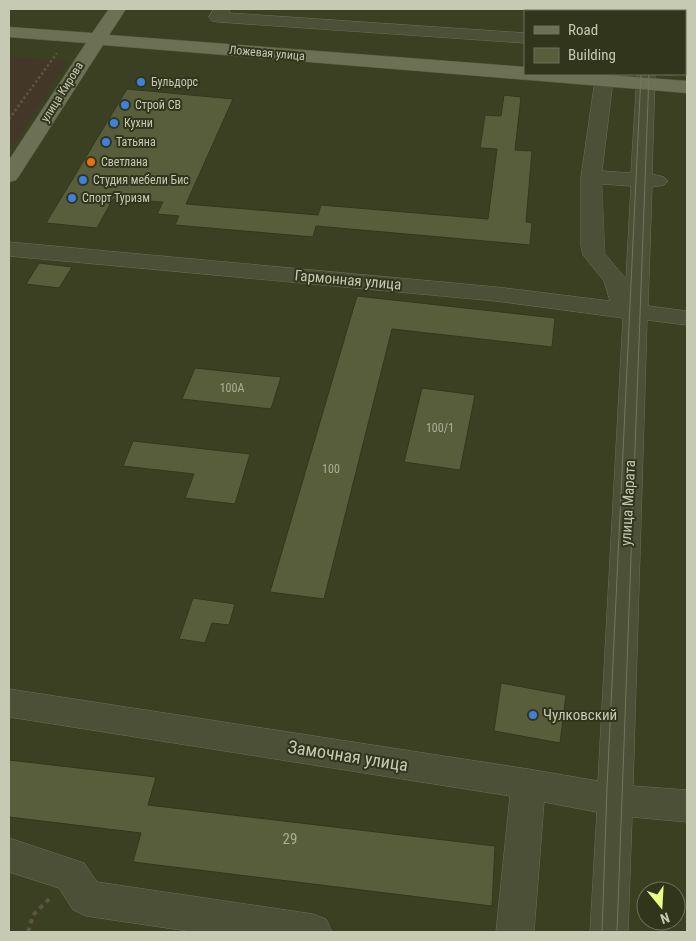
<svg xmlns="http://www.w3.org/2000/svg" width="696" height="941" viewBox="0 0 696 941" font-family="'Roboto Condensed',sans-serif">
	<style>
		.green { fill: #433827 }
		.building { fill: #585d3c; stroke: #33371e }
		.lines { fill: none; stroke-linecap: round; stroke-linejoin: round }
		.minor-casing { stroke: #6c7058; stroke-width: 1 }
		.major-casing { stroke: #585c43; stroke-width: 1 }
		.path-far1 { stroke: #5d5443; stroke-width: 2.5; stroke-dasharray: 2.5 2.5; stroke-linecap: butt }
		.path { stroke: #5d5443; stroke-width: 4; stroke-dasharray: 4.5 4.5; stroke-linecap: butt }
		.minor { fill: #4c5037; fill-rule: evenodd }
		.major { fill: #6c7055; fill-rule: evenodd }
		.tram { stroke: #727759; stroke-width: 1 }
		.shop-dot { fill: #3f7fe0; stroke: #31351c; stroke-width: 2 }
		.food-dot { fill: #e8710a; stroke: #31351c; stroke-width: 2 }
		.labels { text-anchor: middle; stroke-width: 4; stroke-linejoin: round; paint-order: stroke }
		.far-street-label { font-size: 12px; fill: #c6cab3; stroke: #31351c }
		.far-poi-label { font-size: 12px; fill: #c6cab3; stroke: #31351c; text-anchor: start }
		.number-label { font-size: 12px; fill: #aaaf95 }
		.street-label { font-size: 15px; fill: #c6cab3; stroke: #31351c }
		.poi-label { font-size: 15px; fill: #c6cab3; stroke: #31351c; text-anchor: start }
		.near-number-label { font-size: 15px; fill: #aaaf95 }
		.near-street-label { font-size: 18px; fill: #c6cab3; stroke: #31351c }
	</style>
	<rect width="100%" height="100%" fill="#3c4023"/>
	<path class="green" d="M 9,57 L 68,61 L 9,152 Z"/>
	<path class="building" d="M 127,89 L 233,99 L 186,204 L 318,215 L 321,205 L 488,219 L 497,149 L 480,148 L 485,115 L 501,116 L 504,95 L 521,97 L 515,150 L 532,151 L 526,222 L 532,223 L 530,245 L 316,226 L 313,237 L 175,225 L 179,216 L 157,214 L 163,202 L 113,199 L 97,228 L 46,223 Z
		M 39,263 L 72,267 L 59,288 L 26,284 Z
		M 357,296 L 555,318 L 552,347 L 392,329 L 324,599 L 270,592 Z
		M 195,368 L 281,377 L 271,409 L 182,399 Z
		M 422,388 L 475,395 L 460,470 L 404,462 Z
		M 133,441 L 250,454 L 235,504 L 185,498 L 194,474 L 123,466 Z
		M 193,598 L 235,604 L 229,625 L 212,623 L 205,643 L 179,639 Z
		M 501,683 L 566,695 L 560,743 L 494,731 Z
		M 9,760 L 156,777 L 148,805 L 495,846 L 492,906 L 133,862 L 141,833 L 9,817 Z"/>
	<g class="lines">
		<defs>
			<path id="minor" d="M 214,9 L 230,9 L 229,13 L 525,33 L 525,43 L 218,22 L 212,21 L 209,17 Z
				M 603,9 L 619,9 L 620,11 L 603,11 Z
				M 640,9 L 656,9 L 657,11 L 640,11 Z
				M 604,74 L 611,76 L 613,80 L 602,171 L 631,173 L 637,74 L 655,74 L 652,174 L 664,177 L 668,181 L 664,185 L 652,187 L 648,306 L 687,311 L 687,325 L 647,320 L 633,786 L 687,790 L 687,822 L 632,817 L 628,932 L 590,932 L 597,812 L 544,802 L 534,932 L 496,932 L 510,796 L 9,717 L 9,689 L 528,769 L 598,781 L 623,318 L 496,301 L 9,256 L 9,242 L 496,287 L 610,301 L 604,281 L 583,255 L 581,246 L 581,177 L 595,80 L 597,76 ZM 602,184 L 631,186 L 626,279 L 605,254 Z
				M 9,838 L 84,863 L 97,882 L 313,914 L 326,919 L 332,932 L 194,932 L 86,916 L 73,910 L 59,888 L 9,872 Z"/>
			<path id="major" d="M 109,9 L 126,9 L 109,35 L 525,67 L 525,74 L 594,74 L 687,81 L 687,93 L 103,45 L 19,176 L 16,180 L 9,182 L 9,160 L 86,43 L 9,37 L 9,27 L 92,33 Z"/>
		</defs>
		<use href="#minor" class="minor-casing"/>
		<use href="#major" class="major-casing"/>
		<path class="path-far1" d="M 9,119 L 57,53"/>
		<path class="path" d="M 28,932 L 33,915 L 50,898"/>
		<use href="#minor" class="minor"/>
		<use href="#major" class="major"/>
		<path class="tram" d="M 644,9 L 644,11
			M 652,9 L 652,11
			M 602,932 L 607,788 L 641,74
			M 617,932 L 649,74"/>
	</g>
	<g class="shop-dot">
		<circle cx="141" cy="82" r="5"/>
		<circle cx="125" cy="105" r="5"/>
		<circle cx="114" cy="123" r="5"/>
		<circle cx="106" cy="142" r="5"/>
		<circle cx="83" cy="180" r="5"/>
		<circle cx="72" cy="198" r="5"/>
		<circle cx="533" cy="715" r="5"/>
	</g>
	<circle class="food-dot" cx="91" cy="162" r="5"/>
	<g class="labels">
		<g class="far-street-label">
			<text transform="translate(267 53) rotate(5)" y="4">Ложевая улица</text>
			<text transform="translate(62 92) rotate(-58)" y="4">улица Кирова</text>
		</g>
		<g class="far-poi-label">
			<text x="151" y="86">Бульдорс</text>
			<text x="135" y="109">Строй СВ</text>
			<text x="124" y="127">Кухни</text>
			<text x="116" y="146">Татьяна</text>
			<text x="101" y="166">Светлана</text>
			<text x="93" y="184">Студия мебели Бис</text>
			<text x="82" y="202">Спорт Туризм</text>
		</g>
		<g class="number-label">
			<text x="232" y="392">100А</text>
			<text x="440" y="432">100/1</text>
			<text x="331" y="473">100</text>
		</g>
		<g class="street-label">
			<text transform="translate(348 280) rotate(5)" y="5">Гармонная улица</text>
			<text transform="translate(628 503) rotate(-87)" y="5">улица Марата</text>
		</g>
		<g class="poi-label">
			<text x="543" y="720">Чулковский</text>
		</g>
		<g class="near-number-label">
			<text x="290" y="844">29</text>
		</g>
		<g class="near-street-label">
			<text transform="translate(348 756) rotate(9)" y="6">Замочная улица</text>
		</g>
	</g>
	<rect width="696" height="941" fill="none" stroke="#c6cab3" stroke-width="20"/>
	<rect x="524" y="10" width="162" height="65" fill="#31351c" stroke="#6d7158"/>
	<rect x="534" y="26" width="25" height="8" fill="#6c7055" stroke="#6d7158"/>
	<text x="568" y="35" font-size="15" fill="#c6cab3">Road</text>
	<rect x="534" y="48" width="25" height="15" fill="#585d3c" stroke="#6d7158"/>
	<text x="568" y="60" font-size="15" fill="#c6cab3">Building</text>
	<g transform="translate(661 906) rotate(162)"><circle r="24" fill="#31351c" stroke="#6d7158"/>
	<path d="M0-4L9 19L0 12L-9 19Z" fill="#eaff84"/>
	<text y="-8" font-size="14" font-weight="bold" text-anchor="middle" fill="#c6cab3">N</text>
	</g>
</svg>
